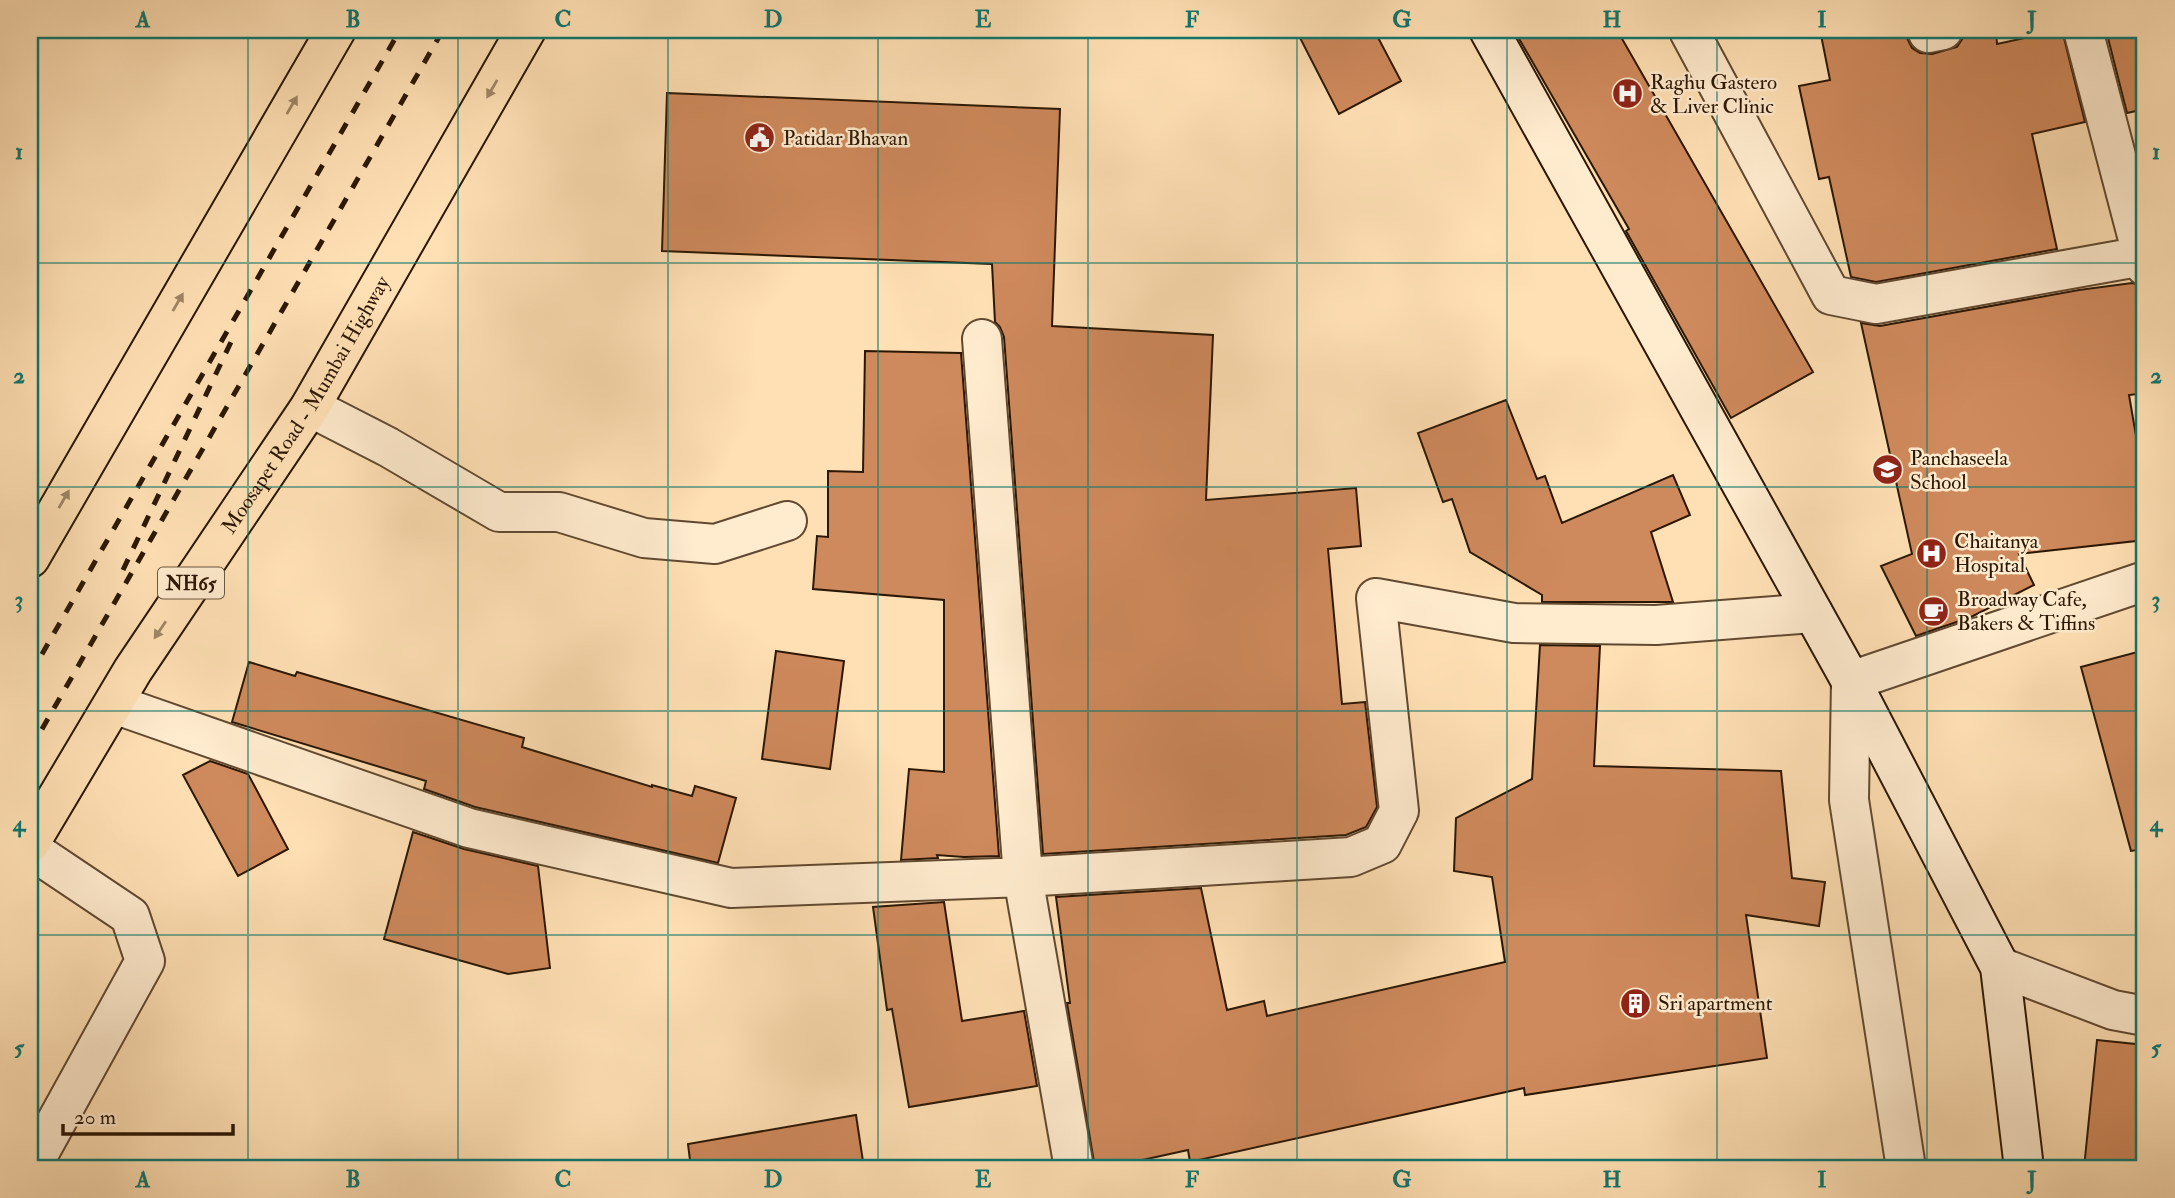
<svg xmlns="http://www.w3.org/2000/svg" width="2175" height="1198" viewBox="0 0 2175 1198" font-family="'IM FELL Double Pica',serif">
	<style>
		.building { fill: #ce895c; stroke: #2c1704; stroke-width: 2 }
		.lines { fill: none; stroke-linecap: round; stroke-linejoin: round }
		.street-casing { stroke: #614930; stroke-width: 42 }
		.secondary-casing { stroke: #2c1704; stroke-width: 42 }
		.highway-casing { stroke: #2c1704; stroke-width: 42 }
		.street { stroke: #ffebce; stroke-width: 38 }
		.secondary { stroke: #ffebce; stroke-width: 38 }
		.highway { stroke: #ffe0b4; stroke-width: 38 }
		.rail { stroke: #2c1704; stroke-width: 5; stroke-dasharray: 12 12; stroke-linecap: butt }
		.oneway { fill: #a08665 }
		.grid { fill: none; stroke: #0f766e; stroke-width: 2; stroke-opacity: 0.55 }
		.labels { text-anchor: middle; stroke-width: 5; stroke-linejoin: round; paint-order: stroke }
		.shield { fill: #ffebce; stroke: #6b5741; stroke-width: 2 }
		.shield-label { font-size: 19px; font-weight: bold; fill: #2c1704 }
		.poi-label { font-size: 21px; fill: #2c1704; stroke: #ffebce; text-anchor: start }
		.street-label { font-size: 21px; fill: #2c1704; stroke: #ffebce }
		.neatline { fill: none; stroke: #0f766e; stroke-width: 2.5 }
		.grid-label { font-size: 23px; text-anchor: middle; font-weight: bold; fill: #0f766e }
	</style>
	<rect width="100%" height="100%" fill="#ffe0b4"/>
	<filter id="stains"><feTurbulence type="fractalNoise" baseFrequency=".00286" numOctaves="4"/><feColorMatrix values="0 0 0 0 .2 0 0 0 0 .09 0 0 0 0 .02 0 0 0 .5 -.17"/></filter>
	<radialGradient id="worn" r=".72"><stop offset=".6" stop-color="#630" stop-opacity="0"/><stop offset="1" stop-color="#630" stop-opacity=".3"/></radialGradient>
	<path class="building" d="M 1296,30 L 1374,30 L 1401,81 L 1339,114 Z
		M 1514,30 L 1617,30 L 1813,372 L 1731,418 L 1626,231 L 1629,229 Z
		M 1820,30 L 1907,30 L 1907,38 L 1912,48 L 1920,53 L 1932,54 L 1957,47 L 1963,38 L 1964,30 L 1996,30 L 1997,44 L 2062,30 L 2085,122 L 2032,134 L 2057,249 L 1876,282 L 1851,277 L 1829,177 L 1819,179 L 1799,86 L 1830,80 Z
		M 2106,30 L 2145,30 L 2145,109 L 2127,113 Z
		M 667,93 L 1060,109 L 1052,326 L 1213,335 L 1206,500 L 1356,488 L 1361,546 L 1328,549 L 1342,704 L 1365,702 L 1377,807 L 1366,827 L 1346,835 L 1043,854 L 1004,337 L 1000,327 L 995,322 L 992,264 L 662,251 Z
		M 2132,283 L 2145,287 L 2145,393 L 2129,395 L 2145,488 L 2145,540 L 2019,554 L 2034,585 L 1971,617 L 1916,636 L 1881,566 L 1912,554 L 1861,323 L 1880,326 L 2079,290 Z
		M 865,351 L 961,353 L 999,856 L 964,857 L 937,855 L 938,858 L 901,860 L 909,769 L 944,772 L 944,600 L 813,589 L 817,536 L 828,537 L 828,471 L 863,472 Z
		M 1506,400 L 1537,479 L 1545,476 L 1562,523 L 1673,475 L 1690,515 L 1651,532 L 1673,602 L 1542,602 L 1542,595 L 1470,552 L 1452,499 L 1443,502 L 1418,433 Z
		M 1540,645 L 1600,646 L 1594,766 L 1781,771 L 1792,878 L 1825,882 L 1819,926 L 1746,915 L 1767,1058 L 1525,1095 L 1524,1088 L 1190,1162 L 1188,1150 L 1106,1168 L 1095,1168 L 1067,1003 L 1070,1003 L 1056,897 L 1201,888 L 1227,1010 L 1264,1001 L 1267,1016 L 1505,962 L 1492,877 L 1454,871 L 1456,818 L 1532,779 Z
		M 2145,650 L 2145,849 L 2131,851 L 2081,667 Z
		M 776,651 L 844,661 L 830,769 L 762,759 Z
		M 249,662 L 295,676 L 297,672 L 524,738 L 522,747 L 652,787 L 652,785 L 692,796 L 695,786 L 736,798 L 718,863 L 475,807 L 424,789 L 426,781 L 232,722 Z
		M 210,761 L 248,774 L 288,849 L 238,876 L 183,775 Z
		M 413,832 L 464,849 L 538,866 L 550,968 L 508,974 L 384,939 Z
		M 944,902 L 962,1021 L 1024,1011 L 1037,1086 L 909,1107 L 892,1009 L 887,1010 L 873,907 Z
		M 2097,1040 L 2145,1045 L 2145,1168 L 2084,1168 Z
		M 856,1115 L 864,1168 L 691,1168 L 688,1144 Z"/>
	<g class="lines">
		<defs>
			<path id="street" d="M 2083,30 L 2145,266
				M 1689,31 L 1831,295 L 1876,304 L 2143,256 L 2145,251
				M 1928,33 L 1943,30
				M 982,339 L 1023,877 L 1074,1168
				M 310,407 L 388,447 L 499,512 L 559,512 L 644,538 L 715,544 L 787,521
				M 114,704 L 469,828 L 731,888 L 1023,877 L 1351,857 L 1382,844 L 1399,811 L 1376,598 L 1514,623 L 1656,625 L 1813,613
				M 30,849 L 130,916 L 145,961 L 33,1164 L 33,1168
				M 2000,967 L 2113,1010 L 2145,1016
				M 1906,1168 L 1849,800 L 1851,681 L 2145,581"/>
			<path id="secondary" d="M 1489,30 L 1851,681 L 2000,967 L 2024,1168"/>
			<g id="highway">
				<path d="M 30,558 L 336,30"/>
				<path id="s1" d="M 30,843 L 133,670 L 310,407 L 526,30"/>
			</g>
		</defs>
		<use href="#street" class="street-casing"/>
		<use href="#secondary" class="secondary-casing"/>
		<use href="#highway" class="highway-casing"/>
		<use href="#street" class="street"/>
		<use href="#secondary" class="secondary"/>
		<use href="#highway" class="highway"/>
		<path class="rail" d="M 123,570 L 231,342
			M 30,675 L 400,30
			M 30,750 L 443,30"/>
	</g>
	<defs><path id="oneway-solid" d="M-6-.8H1V-3.2L6.5 0L1 3.2V.8H-6Z" transform="scale(1.75)"/></defs>
	<g class="oneway">
		<use href="#oneway-solid" transform="translate(492 89) rotate(120)"/>
		<use href="#oneway-solid" transform="translate(292 105) rotate(-60)"/>
		<use href="#oneway-solid" transform="translate(178 302) rotate(-60)"/>
		<use href="#oneway-solid" transform="translate(64 499) rotate(-60)"/>
		<use href="#oneway-solid" transform="translate(160 630) rotate(124)"/>
	</g>
	<path class="grid" d="M 248,30 L 248,1168M 458,30 L 458,1168M 668,30 L 668,1168M 878,30 L 878,1168M 1088,30 L 1088,1168M 1297,30 L 1297,1168M 1507,30 L 1507,1168M 1717,30 L 1717,1168M 1927,30 L 1927,1168M 30,263 L 2145,263M 30,487 L 2145,487M 30,711 L 2145,711M 30,935 L 2145,935"/>
	<defs>
		<symbol id="hospital-disc" viewBox="-11 -11 22 22"><circle r="9.5" fill="#8f2418" stroke="#ffebce"/><path d="M-5-5h3v3.5h4V-5h3V5h-3V1.5h-4V5h-3Z" fill="#fff"/></symbol>
		<symbol id="civic-disc" viewBox="-11 -11 22 22"><circle r="9.5" fill="#8f2418" stroke="#ffebce"/><path d="M-.6-6.5H3V-4.5H.6V-3L4-1V1h2V6H-6V1h2V-1L-.6-3ZM-1.2 2.5V6h2.4V2.5Z" fill="#fff"/></symbol>
		<symbol id="school-disc" viewBox="-11 -11 22 22"><circle r="9.5" fill="#8f2418" stroke="#ffebce"/><path d="M0-5L7-2L0 1L-7-2ZM-4 1L0 2.5L4 1V4Q0 6-4 4Z" fill="#fff"/></symbol>
		<symbol id="cafe-disc" viewBox="-11 -11 22 22"><circle r="9.5" fill="#8f2418" stroke="#ffebce"/><path d="M-5.5-4.5H6V0H3Q3 3.5 0 3.5H-2.5Q-5.5 3.5-5.5 0ZM3-3.2v2h1.7v-2ZM-6 4.5H4V6H-6Z" fill="#fff"/></symbol>
		<symbol id="building-disc" viewBox="-11 -11 22 22"><circle r="9.5" fill="#8f2418" stroke="#ffebce"/><path d="M-4-6H4V6H1V3H-1V6H-4ZM-2.5-4.3h1.7v1.8h-1.7ZM.8-4.3h1.7v1.8H.8ZM-2.5-1h1.7V.8h-1.7ZM.8-1h1.7V.8H.8Z" fill="#fff"/></symbol>
	</defs>
	<g fill-rule="evenodd">
		<use href="#hospital-disc" x="1610" y="76" width="35" height="35"/>
		<use href="#civic-disc" x="742" y="120" width="35" height="35"/>
		<use href="#school-disc" x="1870" y="452" width="35" height="35"/>
		<use href="#hospital-disc" x="1914" y="536" width="35" height="35"/>
		<use href="#cafe-disc" x="1916" y="594" width="35" height="35"/>
		<use href="#building-disc" x="1618" y="986" width="35" height="35"/>
	</g>
	<g class="labels">
		<rect class="shield" x="158" y="567.5" width="66" height="31" rx="5"/>
		<g class="shield-label">
			<text x="191" y="590">NH65</text>
		</g>
		<g class="poi-label">
			<text x="1650" y="89">Raghu Gastero<tspan x="1650" dy="24">&amp; Liver Clinic</tspan></text>
			<text x="783" y="145">Patidar Bhavan</text>
			<text x="1910" y="465">Panchaseela<tspan x="1910" dy="24">School</tspan></text>
			<text x="1954" y="548">Chaitanya<tspan x="1954" dy="24">Hospital</tspan></text>
			<text x="1957" y="606">Broadway Cafe,<tspan x="1957" dy="24">Bakers &amp; Tiffins</tspan></text>
			<text x="1658" y="1010">Sri apartment</text>
		</g>
		<g class="street-label">
			<text dy="7" stroke="none"><textPath href="#s1" startOffset="518">Moosapet Road - Mumbai Highway</textPath></text>
		</g>
	</g>
	<rect width="2175" height="1198" fill="none" stroke="#ffe0b4" stroke-width="77"/>
	<path d="M63 1124v10h170v-10" fill="none" stroke="#2c1704" stroke-width="3.5"/>
	<text x="74" y="1124" font-size="21" fill="#2c1704" stroke="#ffebce" stroke-width="5" paint-order="stroke">20 m</text>
	<rect x="38" y="38" width="2098" height="1122" class="neatline"/>
	<g class="grid-label">
		<text x="143" y="27">A</text>
		<text x="353" y="27">B</text>
		<text x="563" y="27">C</text>
		<text x="773" y="27">D</text>
		<text x="983" y="27">E</text>
		<text x="1192" y="27">F</text>
		<text x="1402" y="27">G</text>
		<text x="1612" y="27">H</text>
		<text x="1822" y="27">I</text>
		<text x="2032" y="27">J</text>
		<text x="19" y="159">1</text>
		<text x="2156" y="159">1</text>
		<text x="19" y="383">2</text>
		<text x="2156" y="383">2</text>
		<text x="19" y="607">3</text>
		<text x="2156" y="607">3</text>
		<text x="19" y="831">4</text>
		<text x="2156" y="831">4</text>
		<text x="19" y="1055">5</text>
		<text x="2156" y="1055">5</text>
		<text x="143" y="1187">A</text>
		<text x="353" y="1187">B</text>
		<text x="563" y="1187">C</text>
		<text x="773" y="1187">D</text>
		<text x="983" y="1187">E</text>
		<text x="1192" y="1187">F</text>
		<text x="1402" y="1187">G</text>
		<text x="1612" y="1187">H</text>
		<text x="1822" y="1187">I</text>
		<text x="2032" y="1187">J</text>
	</g>
	<rect width="100%" height="100%" filter="url(#stains)"/>
	<rect width="100%" height="100%" fill="url(#worn)"/>
</svg>
